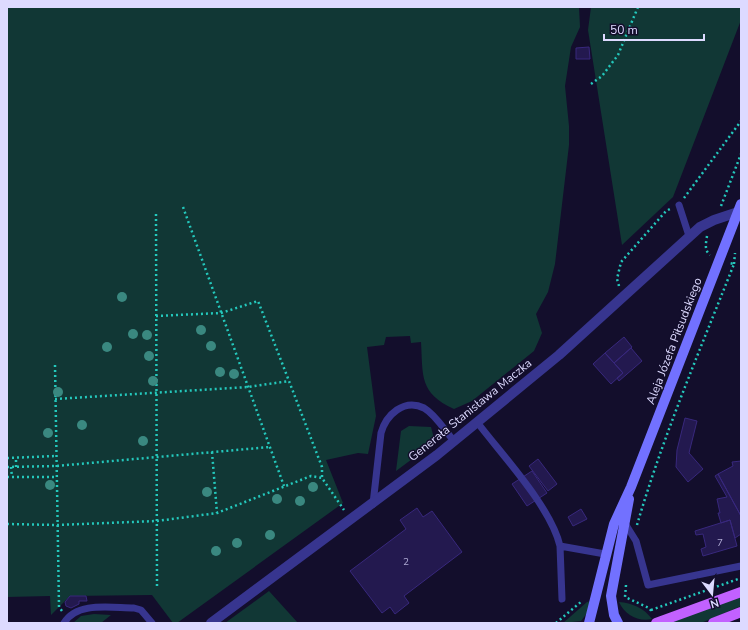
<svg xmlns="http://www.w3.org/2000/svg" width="748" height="630" viewBox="0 0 748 630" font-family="'Nunito Sans',sans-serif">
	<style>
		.green { fill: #113735 }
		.building { fill: #23194f; stroke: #38287d }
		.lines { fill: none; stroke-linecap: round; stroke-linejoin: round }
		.path { stroke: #24c8bc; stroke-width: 2.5; stroke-dasharray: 2 3; stroke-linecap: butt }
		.service { stroke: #37358f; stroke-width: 7 }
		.minor { stroke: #37358f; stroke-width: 10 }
		.secondary { stroke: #7271ff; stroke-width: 10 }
		.primary { stroke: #c261ff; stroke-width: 10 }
		.tree { fill: #3a8880 }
		.labels { text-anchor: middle; stroke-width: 3; stroke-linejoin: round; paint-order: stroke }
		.number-label { font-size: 10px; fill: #aeaad3 }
		.street-label { font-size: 12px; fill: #dddaff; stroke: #130e2c }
	</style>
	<rect width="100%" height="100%" fill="#130e2c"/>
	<path class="green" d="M 7,7 L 579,7 L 580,27 L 571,47 L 565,86 L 569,126 L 569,145 L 555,264 L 548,292 L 536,314 L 542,333 L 534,351 L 472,401 L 454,409 C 419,393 423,376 421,342 L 411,343 L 410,336 L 386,337 L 384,345 L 367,347 L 376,416 L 368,454 L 358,453 L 326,460 L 343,503 L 177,623 L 173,623 L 152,595 L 70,596 L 51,615 L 50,596 L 7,597 Z
		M 591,7 L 741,7 L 741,20 L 673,197 L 622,245 L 588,30 Z
		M 409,426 L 431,427 L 435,442 L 396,471 L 401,431 Z
		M 269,591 L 298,623 L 225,623 Z
		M 741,596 L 741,606 L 701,623 L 669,623 Z
		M 591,601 L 588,612 L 581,621 L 563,623 L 587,602 Z
		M 619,602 C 632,603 644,608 652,619 C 638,622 625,615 619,602 Z
		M 94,614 L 111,615 L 101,623 L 73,623 L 81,616 Z"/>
	<path class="building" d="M 589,47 L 590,59 L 576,59 L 576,48 Z
		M 624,337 L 632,347 L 614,363 L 605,353 Z
		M 631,348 L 642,361 L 619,381 L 617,378 L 623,373 L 614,363 Z
		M 605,353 L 623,373 L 611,384 L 593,364 Z
		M 685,418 L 697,421 L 689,453 L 703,469 L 688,482 L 676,467 L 677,450 Z
		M 538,459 L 557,484 L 548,491 L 529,466 Z
		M 741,461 L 741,516 L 718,474 L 733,466 L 732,462 Z
		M 532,471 L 547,493 L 527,506 L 512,484 Z
		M 718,474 L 741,516 L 741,534 L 735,538 L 730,520 L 721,523 L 718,513 L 720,513 L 717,499 L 727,497 L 715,476 Z
		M 417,508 L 423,517 L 432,511 L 462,552 L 404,596 L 409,603 L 395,614 L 390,607 L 382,613 L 350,571 L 406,529 L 400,520 Z
		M 581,509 L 587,519 L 573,526 L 568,517 Z
		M 730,520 L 737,546 L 703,556 L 701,549 L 706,547 L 703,534 L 696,535 L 695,531 Z
		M 70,596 L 86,596 L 87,601 L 79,601 L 79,604 L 71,608 L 66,606 L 65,602 Z"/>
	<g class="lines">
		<path class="path" d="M 591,84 L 602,76 L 618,55 L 638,7
			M 684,198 L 741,121
			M 721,206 L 741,154
			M 183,207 L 284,486
			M 156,214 L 157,587
			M 707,236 C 706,243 704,250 710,255
			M 734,264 L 735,253
			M 619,286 L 617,279 L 621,262 L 666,211 L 670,209
			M 156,316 L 221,313 L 258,301 L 289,381
			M 55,365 L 59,607 L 62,611
			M 55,399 L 248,387 L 289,381 L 322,467 L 322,478
			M 212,452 L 217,513
			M 7,458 L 56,456
			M 7,467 L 56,466 L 270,447
			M 11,467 L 12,477
			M 16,467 L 16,457
			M 7,477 L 56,477
			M 7,524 L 57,525 L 157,521 L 217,513 L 311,476 L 322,478 L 344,510
			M 637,525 C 663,436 700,350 734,264 L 729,263
			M 626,585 L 625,597 L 649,608 L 653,613
			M 651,610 L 741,578
			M 556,623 L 582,601"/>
		<path class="service" d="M 679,205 L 689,236
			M 477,422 C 502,455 551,507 560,546 L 605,554
			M 373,504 L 381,433 C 386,415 404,398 424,408 C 436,415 445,431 454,441
			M 626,525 L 636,541 L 648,585 L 741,566
			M 560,546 L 562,599
			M 64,623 C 77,601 112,608 134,608 L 141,610 L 152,623"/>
		<path class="minor" d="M 211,623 L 437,455 L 559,355 L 700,227 L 714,220 L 741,211"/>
		<path class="secondary" d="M 589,623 L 614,524 L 631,487 L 741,204
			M 618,623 L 614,615 L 611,596 L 629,499"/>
		<path class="primary" d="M 656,623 L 741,592
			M 713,623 L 741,612"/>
	</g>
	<g class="tree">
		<circle cx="122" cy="297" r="5"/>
		<circle cx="201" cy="330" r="5"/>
		<circle cx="133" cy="334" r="5"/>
		<circle cx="147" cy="335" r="5"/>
		<circle cx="211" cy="346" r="5"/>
		<circle cx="107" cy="347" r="5"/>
		<circle cx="149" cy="356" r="5"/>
		<circle cx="220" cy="372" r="5"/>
		<circle cx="234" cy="374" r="5"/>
		<circle cx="153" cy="381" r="5"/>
		<circle cx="58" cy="392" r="5"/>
		<circle cx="82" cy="425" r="5"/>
		<circle cx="48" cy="433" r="5"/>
		<circle cx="143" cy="441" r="5"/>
		<circle cx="50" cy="485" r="5"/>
		<circle cx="313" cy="487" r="5"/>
		<circle cx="207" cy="492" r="5"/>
		<circle cx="277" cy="499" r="5"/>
		<circle cx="300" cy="501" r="5"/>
		<circle cx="270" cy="535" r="5"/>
		<circle cx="237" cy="543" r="5"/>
		<circle cx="216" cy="551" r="5"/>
	</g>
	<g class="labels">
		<g class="number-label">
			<text x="720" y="546">7</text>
			<text x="406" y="565">2</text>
		</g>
		<g class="street-label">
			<text transform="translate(674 341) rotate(-69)" y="4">Aleja Józefa Piłsudskiego</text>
			<text transform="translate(470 410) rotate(-39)" y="4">Generała Stanisława Maczka</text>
		</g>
	</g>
	<rect width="748" height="630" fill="none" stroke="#dddaff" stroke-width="16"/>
	<g transform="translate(712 594) rotate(164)" stroke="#130e2c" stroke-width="3" paint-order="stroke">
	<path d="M0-3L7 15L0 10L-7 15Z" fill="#dddaff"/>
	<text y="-6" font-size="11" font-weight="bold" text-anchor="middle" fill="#dddaff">N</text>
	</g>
	<path d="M604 34v6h100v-6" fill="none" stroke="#dddaff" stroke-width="2"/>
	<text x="610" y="34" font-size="12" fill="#dddaff" stroke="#130e2c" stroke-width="3" paint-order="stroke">50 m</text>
</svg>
